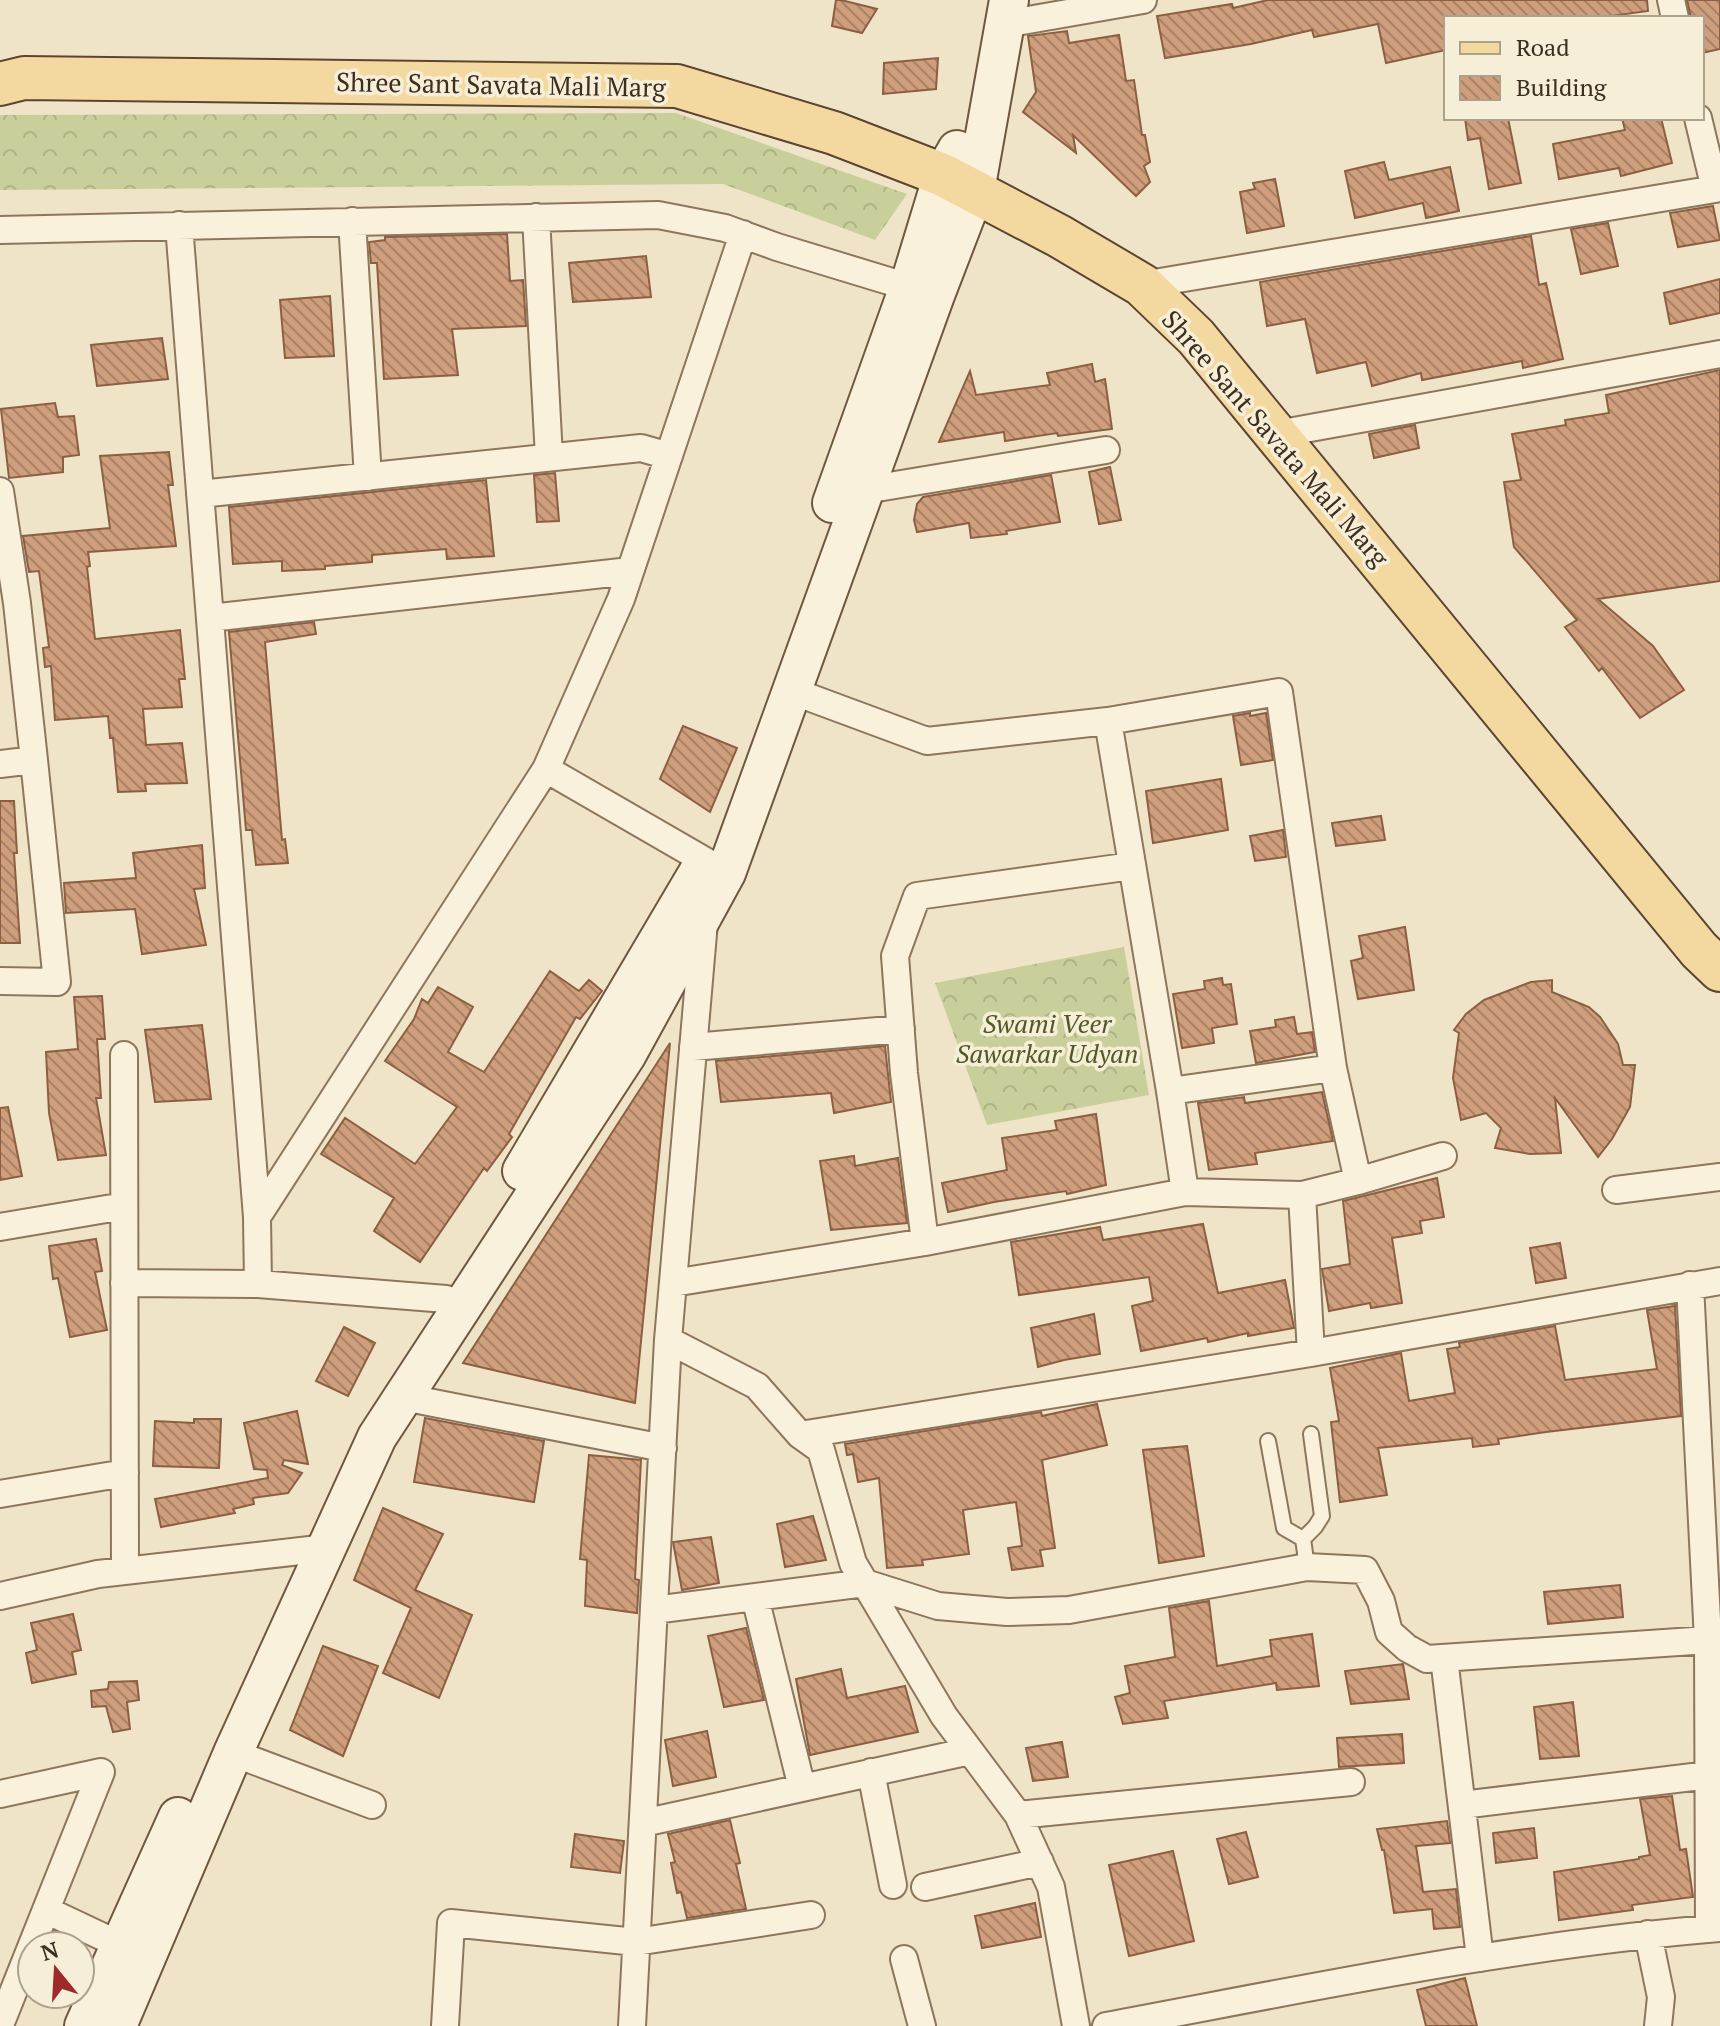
<svg xmlns="http://www.w3.org/2000/svg" width="1720" height="2026" font-family="'PT Serif',serif">
  <defs>
    <pattern id="forest-crowns" width="20" height="18" patternUnits="userSpaceOnUse" patternTransform="scale(2)"><rect width="20" height="18" fill="#c9cf9b"/><path d="M2 6a3 3 0 1 1 6 0M12 15a3 3 0 1 1 6 0" fill="none" stroke="#aeb285"/></pattern>
    <pattern id="building-back-hatch" width="6" height="6" patternUnits="userSpaceOnUse" patternTransform="scale(2)"><rect width="6" height="6" fill="#cf9f7d"/><path d="M-1 5l2 2M0 0l6 6M5-1l2 2" fill="none" stroke="#a98266"/></pattern>
  </defs>
  <rect width="100%" height="100%" fill="#f0e4c8"/>
  <path fill="url(#forest-crowns)" d="M676 113 907 194 875 240 723 184 0 190V115Z
    M1124 947 1149 1095 987 1125 935 983Z"/>
  <path fill="url(#building-back-hatch)" stroke="#8d5f41" stroke-width="2" d="M836 0H841L877 9 862 33 832 26Z
    M1268 0H1647L1648 11 1597 18H1446V50L1386 63 1378 24 1314 37 1312 30 1251 44 1165 58 1157 16 1232 4 1233 8Z
    M1687 0H1720V49L1702 53V18H1691Z
    M1067 31 1069 43 1119 35 1126 81 1134 80 1142 135H1145L1150 162 1144 166 1150 182 1136 196 1073 135 1076 153 1023 112 1036 92 1028 36Z
    M938 58 936 89 883 94 884 63Z
    M1465 118H1508L1521 183 1489 189 1480 138 1468 140Z
    M1622 118H1661L1672 163 1621 176 1619 168 1559 179 1553 144 1625 130Z
    M1384 162 1389 180 1450 167 1459 211 1426 218 1423 203 1355 218 1345 171Z
    M1275 179 1284 226 1247 233 1240 192 1255 189 1253 183Z
    M1713 206 1720 240 1678 247 1670 213Z
    M1608 223 1618 266 1581 274 1571 229Z
    M507 234 510 281 523 280 526 326 452 329 458 375 384 379 377 263H371L369 242 385 240V237Z
    M1531 236 1539 285 1546 283 1563 359 1523 368 1522 361 1422 380 1421 373 1372 386 1366 362 1317 373 1305 319 1267 326 1260 282Z
    M646 256 651 297 573 302 569 263Z
    M1720 279V313L1670 324 1664 293Z
    M330 296 334 356 285 358 280 300Z
    M162 338 168 379 97 386 91 345Z
    M1092 364 1095 382 1105 379 1112 429 1058 436 1057 433 1005 441 1004 432 939 442 970 371 976 395 1050 385 1047 373Z
    M1720 370V581L1598 599 1653 646 1684 690 1640 718 1602 668 1599 671 1565 627 1577 620 1514 547 1504 482 1521 480 1512 434 1566 425 1565 420 1609 413 1606 395Z
    M55 403 58 417 74 416 79 455 63 457V472L9 478 1 409Z
    M1415 425 1419 448 1374 458 1369 434Z
    M169 452 173 485H168L176 546 88 552 90 566 87 567 95 639 180 630 185 679H179L182 707 143 709 146 745 182 743 187 783 145 784 146 791 118 792 113 738H110L108 716 55 720 51 666 45 667 43 648 49 647 39 571 29 572 23 536 110 528 100 456Z
    M1110 467 1121 520 1099 524 1089 472Z
    M555 473 559 521 537 522 534 475Z
    M1051 475 1060 522 1006 531 1007 534 971 538 969 523 917 532 914 520 917 504 923 497Z
    M486 480 494 556 447 559 446 549 372 555V562L325 566V569L282 571V561L233 564 229 507Z
    M314 622 316 634 265 642 282 840 285 839 288 863 256 865 252 830H246L229 632Z
    M1250 713V716L1266 713 1273 760 1241 765 1233 716Z
    M683 726 737 748 710 812 660 779Z
    M1221 779 1228 830 1153 843 1146 791Z
    M0 801H14L17 853H14L20 943H0Z
    M1381 816 1385 840 1336 846 1332 823Z
    M1283 830 1286 857 1255 861 1250 836Z
    M202 845 205 888 194 889 206 945 142 954 135 909 66 913 64 883 136 878 133 853Z
    M1405 927 1414 990 1358 999 1351 961 1363 958 1359 936Z
    M550 971 579 991 589 980 602 991 580 1019 576 1017 509 1134 512 1137 487 1171 484 1168 420 1262 374 1231 394 1198 321 1154 345 1118 415 1164 457 1107 385 1061 414 1019 422 999 428 1003 438 987 473 1007 448 1052 484 1072Z
    M1222 978 1223 985 1231 984 1237 1024 1212 1028 1214 1043 1182 1048 1173 994 1205 989 1204 981Z
    M1552 980V992L1589 1007 1600 1017 1618 1044 1623 1065H1635L1630 1107 1612 1139 1598 1157 1555 1098 1561 1153 1530 1154 1495 1148 1501 1128 1486 1113 1461 1120 1453 1078 1459 1033 1454 1030 1466 1014 1484 1000 1531 982Z
    M102 996 105 1039H97L101 1098H96L106 1155 58 1160 49 1113 46 1052 78 1049 74 997Z
    M1294 1017 1297 1034 1312 1032 1315 1052 1256 1063 1250 1031 1276 1027 1275 1020Z
    M202 1025 211 1099 155 1102 145 1030Z
    M670 1043 635 1403 463 1363Z
    M885 1046 891 1102 834 1113 831 1093 721 1102 716 1061Z
    M1322 1092 1333 1141 1255 1153 1257 1164 1209 1170 1198 1103 1244 1097 1245 1103Z
    M8 1107 22 1176 0 1180V1108Z
    M1096 1114 1106 1185 1067 1194 1066 1191 994 1202 948 1212 942 1183 1007 1170 1002 1138 1057 1130 1055 1121Z
    M854 1156 855 1166 898 1158 907 1223 831 1230 820 1161Z
    M1437 1178 1444 1217 1420 1221 1422 1233 1392 1238 1402 1303 1371 1308 1370 1303 1329 1311 1322 1269 1350 1264 1343 1201Z
    M1203 1224 1218 1293 1285 1280 1294 1328 1248 1336V1333L1208 1342 1207 1338 1141 1351 1132 1306 1153 1301 1149 1277 1019 1295 1011 1242 1100 1227 1103 1240Z
    M96 1239 102 1271 95 1272 107 1330 70 1337 58 1278 53 1279 49 1246Z
    M1560 1243 1566 1278 1536 1283 1530 1248Z
    M1675 1306 1681 1416 1546 1432 1498 1439 1499 1444 1473 1447 1472 1438 1378 1448 1387 1495 1340 1502 1331 1422 1339 1421 1330 1368 1401 1353 1409 1401 1455 1393 1447 1349 1460 1347 1459 1343 1555 1326 1565 1380 1657 1369 1647 1310Z
    M1094 1314 1100 1354 1064 1360 1038 1367 1031 1328Z
    M344 1327 375 1343 348 1396 316 1381Z
    M1097 1404 1107 1445 1042 1460 1055 1548 1040 1550 1043 1566 1012 1570 1008 1548 1022 1546 1016 1502 963 1510 969 1554 922 1560 923 1565 887 1568 879 1478 858 1482 853 1454 847 1455 845 1444 1041 1412 1042 1416Z
    M297 1411 308 1464 284 1460 282 1465 302 1473 288 1493 253 1498 254 1504 233 1509 235 1513 161 1527 155 1499 268 1478 267 1470 254 1469 244 1423Z
    M425 1418 544 1441 534 1502 414 1482Z
    M194 1419H221L219 1468 153 1466 155 1421 194 1423Z
    M1187 1446 1204 1556 1159 1563 1143 1450Z
    M589 1455 641 1460 635 1579 639 1580 637 1613 585 1606 587 1560 580 1559Z
    M383 1508 443 1534 415 1590 472 1615 439 1698 383 1673 411 1608 354 1580Z
    M813 1516 826 1560 785 1567 777 1524Z
    M711 1537 719 1583 682 1590 673 1542Z
    M1620 1585 1623 1617 1548 1624 1544 1592Z
    M1209 1601 1217 1666 1272 1656 1270 1640 1312 1634 1319 1686 1277 1690 1276 1683 1164 1701 1168 1718 1123 1724 1115 1697 1130 1693 1125 1666 1175 1657 1169 1608Z
    M73 1614 81 1650 72 1652 76 1674 32 1683 26 1653 37 1650 31 1623Z
    M746 1628 764 1700 724 1707 708 1636Z
    M323 1646 378 1666 343 1756 290 1730Z
    M1403 1664 1409 1699 1351 1704 1345 1671Z
    M841 1669 847 1698 905 1686 918 1732 810 1755 796 1679Z
    M137 1681 139 1700 127 1702 130 1729 113 1732 106 1706 92 1707 91 1691 108 1689 109 1682Z
    M1573 1702 1579 1756 1540 1759 1534 1707Z
    M707 1731 716 1777 673 1786 665 1740Z
    M1402 1734 1404 1763 1339 1767 1337 1738Z
    M1062 1742 1068 1777 1033 1781 1026 1748Z
    M1672 1796 1680 1850 1686 1849 1693 1897 1632 1905 1633 1910 1559 1920 1554 1872 1639 1859V1857L1650 1855 1640 1799Z
    M730 1820 740 1863 736 1864 746 1909 687 1918 681 1892 677 1893 671 1863 675 1862 668 1834Z
    M1447 1821 1450 1843 1416 1846 1423 1892 1456 1889 1460 1927 1434 1929 1432 1909 1394 1913 1384 1850H1382L1377 1829Z
    M1534 1828 1537 1858 1496 1863 1493 1833Z
    M1246 1832 1258 1877 1229 1884 1217 1839Z
    M575 1834 624 1841 620 1873 571 1867Z
    M1173 1851 1194 1941 1129 1956 1109 1865Z
    M1035 1903 1041 1937 982 1948 975 1916Z
    M1465 1978 1477 2026H1426L1417 1990Z"/>
  <g fill="none" stroke-linecap="round" stroke-linejoin="round">
    <defs>
      <path id="service" d="M1268 1441 1284 1528 1303 1539
        M1307 1567 1303 1539 1315 1527 1322 1516 1311 1434"/>
      <path id="minor" d="M1671 0 1675 18
        M1005 24 1143 0
        M536 217 549 457
        M352 221 368 477
        M179 225 257 1217
        M0 230 658 215 725 228 777 247 925 292
        M1142 285 1715 189 1698 118
        M1277 434 1720 354
        M865 490 1106 450
        M0 491 17 603 34 760
        M200 494 641 448 669 456
        M210 618 630 571
        M792 691 927 741 1108 721 1170 1091 1333 1068 1358 1181 1302 1195
        M1108 721 1279 692 1333 1068
        M0 764 34 760 57 982 0 981
        M546 769 726 873
        M693 1047 901 1029
        M124 1055 125 1571
        M1170 1091 1185 1192
        M1358 1181 1443 1156
        M1616 1190 1720 1177
        M0 1227 124 1206
        M925 1242 904 1073 895 956 917 896 1132 866
        M124 1283 258 1284
        M673 1283 925 1242 1185 1192 1302 1195 1311 1353
        M1690 1285 1708 1640 1709 1929
        M446 1299 258 1284 257 1217 546 769 621 599 743 234
        M668 1340 757 1386 800 1435 821 1450 853 1563 944 1716 1018 1815 1051 1887 1076 2026
        M403 1397 663 1448
        M800 1435 1311 1353 1720 1281
        M0 1494 125 1473
        M0 1596 98 1574 327 1548
        M755 1597 802 1788
        M654 1610 865 1583 938 1606 1007 1612 1069 1610 1307 1567 1365 1570 1381 1601 1389 1632 1407 1648 1427 1659 1708 1640
        M1444 1658 1480 1958
        M233 1753 372 1805
        M871 1772 893 1885
        M0 1794 101 1772 0 2025
        M1462 1805 1709 1775
        M1018 1815 1351 1782
        M643 1823 970 1751
        M925 1887 1040 1862
        M46 1910 120 1945
        M1648 1934 1661 1997 1658 2026
        M904 1959 922 2026
        M445 2026 451 1923 636 1942 811 1915
        M632 2026 668 1340 704 922
        M1106 2026C1310 1988 1513 1945 1720 1928"/>
      <path id="secondary" d="M832 503 909 287 943 175 957 150
        M522 1171 698 873
        M84 2026 178 1817
        M117 2026 233 1753 377 1437 627 1054 726 873 935 295 975 191 1009 0"/>
      <path id="primary" d="M0 84 24 78 677 86 834 133 943 175 1059 236 1142 285 1196 337 1699 950 1720 970"/>
    </defs>
    <use href="#service" stroke="#8d765c" stroke-width="18"/>
    <use href="#minor" stroke="#8d765c" stroke-width="30"/>
    <use href="#secondary" stroke="#6f573f" stroke-width="42"/>
    <use href="#primary" stroke="#5b4430" stroke-width="46"/>
    <use href="#service" stroke="#faf1dc" stroke-width="14"/>
    <use href="#minor" stroke="#faf1dc" stroke-width="26"/>
    <use href="#secondary" stroke="#faf1dc" stroke-width="38"/>
    <use href="#primary" stroke="#f3d9a0" stroke-width="42"/>
  </g>
  <g text-anchor="middle" dominant-baseline="central" stroke-width="7" stroke-linejoin="round" paint-order="stroke">
    <g font-size="26" fill="#3d2e20" stroke="#f7eed8">
      <text transform="translate(501 84) rotate(1)">Shree Sant Savata Mali Marg</text>
      <text transform="translate(1276 438) rotate(49)">Shree Sant Savata Mali Marg</text>
    </g>
    <g font-size="26" font-style="italic" fill="#4d5a26" stroke="#f7eed8">
      <text x="1047" y="1023">Swami Veer<tspan x="1047" dy="30">Sawarkar Udyan</tspan></text>
    </g>
  </g>
  <rect x="1444" y="16" width="260" height="104" fill="#f7eed8" stroke="#ada18e" stroke-width="2"/>
  <rect x="1460" y="42" width="40" height="12" fill="#f3d9a0" stroke="#ada18e" stroke-width="2"/>
  <text x="1516" y="56" font-size="24" fill="#3d2e20">Road</text>
  <rect x="1460" y="76" width="40" height="24" fill="url(#building-back-hatch)" stroke="#ada18e" stroke-width="2"/>
  <text x="1516" y="96" font-size="24" fill="#3d2e20">Building</text>
  <g transform="translate(56 1970) rotate(342)"><circle r="38" fill="#f7eed8" stroke="#ada18e" stroke-width="2"/>
  <path d="M0-6L14 30L0 20L-14 30Z" fill="#9e2a2b"/>
  <text y="-12" font-size="22" font-weight="bold" text-anchor="middle" fill="#3d2e20">N</text>
  </g>
</svg>
